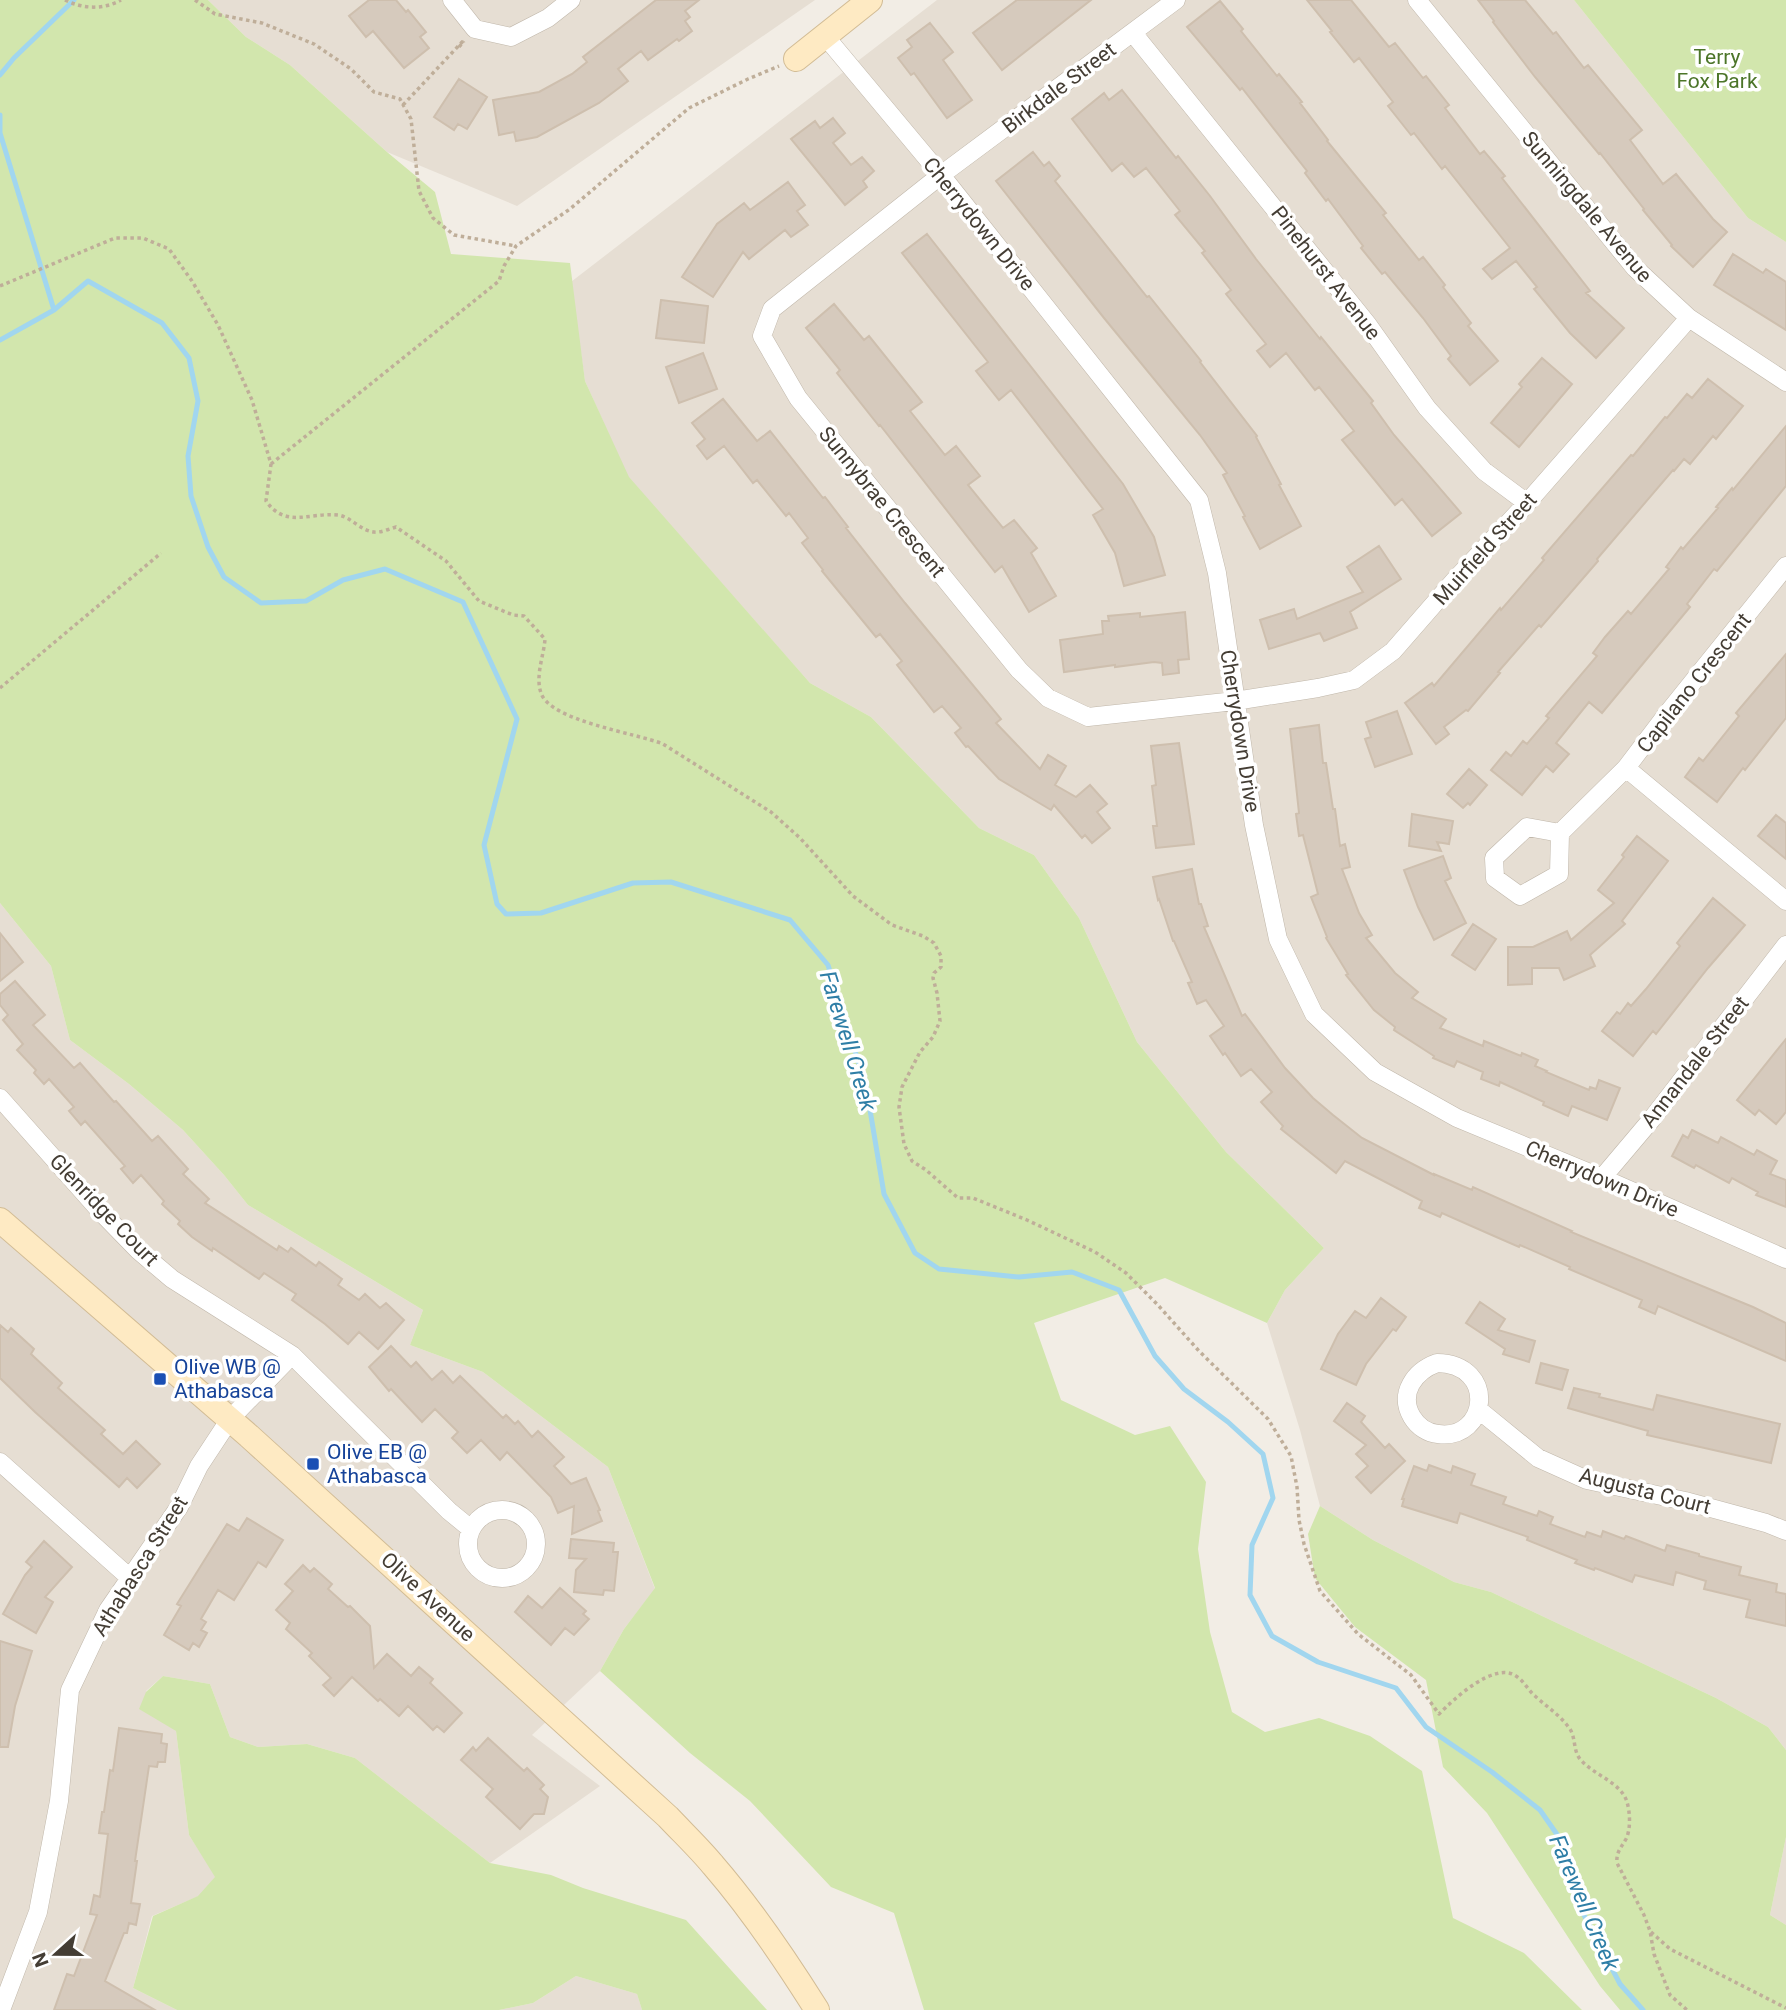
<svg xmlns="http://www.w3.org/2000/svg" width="1786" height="2010" font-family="Roboto,sans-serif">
  <rect width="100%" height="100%" fill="#f2ede5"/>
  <path fill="#e6ded3" d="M208 0H815L517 206 387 152 290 65 246 37Z
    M937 0H1574L1748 218 1786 242V1750L1768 1727 1716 1698 1491 1592 1454 1582 1373 1540 1320 1506 1300 1430 1267 1323 1285 1290 1324 1248 1226 1152 1137 1042 1079 918 1034 855 979 828 871 717 810 683 628 477 585 381 581 352 541 305Z
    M0 903 51 966 70 1040 129 1084 183 1130 224 1175 248 1205 423 1310 410 1345 483 1372 608 1467 655 1589 624 1629 600 1671 532 1735 600 1786 490 1863 355 1758 307 1744 258 1747 230 1737 210 1684 163 1676 146 1691 176 1731 189 1835 216 1877 199 1896 152 1916 133 1988 177 2010H0Z
    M1786 1837V1925L1770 1915Z
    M576 1976 637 1994 642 2010H499L533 2003Z"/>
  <path fill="#d2e6ad" d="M0 0H208L246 37 290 65 387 152 435 192 451 254 570 263 585 381 629 477 810 683 871 717 979 828 1034 855 1079 918 1137 1042 1226 1152 1324 1248 1285 1290 1267 1323 1165 1278 1034 1323 1061 1400 1135 1435 1170 1426 1206 1482 1198 1549 1210 1632 1232 1712 1265 1732 1319 1718 1370 1736 1422 1771 1453 1918 1524 1953 1582 2010H924L894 1913 831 1887 750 1801 690 1753 600 1671 624 1629 655 1588 608 1467 483 1372 410 1345 423 1310 248 1205 224 1175 183 1130 129 1084 70 1040 51 966 0 903Z
    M1574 0H1786V242L1748 218Z
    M1320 1506 1373 1540 1454 1582 1491 1592 1716 1698 1768 1727 1786 1750V1837L1770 1915 1786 1925V2010H1620L1600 1986 1487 1813 1443 1767 1426 1680 1355 1627 1315 1578 1308 1534Z
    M163 1676 210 1684 230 1737 258 1747 307 1744 355 1758 490 1863 551 1875 583 1888 686 1920 767 2010H642L637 1994 576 1976 533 2003 499 2010H177L133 1988 153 1916 198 1896 215 1877 189 1835 176 1731 139 1709 146 1692Z"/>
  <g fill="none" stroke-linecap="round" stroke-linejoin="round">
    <path stroke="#a1d6ef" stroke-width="5" d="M0 75 14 58 74 0
      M0 115V133L54 310
      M0 340 54 310 88 281 162 323 189 358 198 401 188 456 191 496 208 547 224 577 261 603 306 601 343 580 385 569 463 602 517 719 484 845 497 904 506 914 541 913 633 883 671 882 790 920 828 965 866 1086 884 1194 915 1253 939 1269 1019 1277 1072 1272 1119 1290 1155 1356 1184 1389 1228 1422 1263 1454 1273 1498 1252 1545 1250 1595 1272 1636 1318 1662 1396 1688 1426 1727 1492 1772 1540 1810 1563 1843 1584 1915 1620 1984 1643 2010"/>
  </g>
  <path fill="#d6cabd" stroke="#cebfae" stroke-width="2" d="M369 0H396L406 12 408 10 426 32 420 37 429 48 404 68 373 31 366 37 349 16Z
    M656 0H699L685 11 690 17 685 21 692 31 679 41 677 39 648 60 641 51 618 69 628 81 599 103 537 137 516 141 514 132 499 135 493 100 539 92 572 74 587 62 583 57Z
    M1017 0H1091L1002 70 973 33Z
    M1307 0H1351L1389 47 1395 43 1423 78 1426 76 1449 105 1445 108 1480 154 1484 151 1505 176 1502 178 1590 291 1586 293 1624 328 1596 358 1570 333 1534 289 1537 287 1516 261 1492 279 1483 269 1510 248 1445 166 1442 169 1414 133 1411 135 1388 106 1393 102 1359 58 1354 62 1330 32 1332 31Z
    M1478 0H1525L1553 34 1556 32 1584 68 1588 65 1642 130 1630 140 1663 184 1676 174 1713 219 1727 232 1693 267 1671 246 1672 245 1643 210 1644 209 1600 153 1599 154 1535 77 1493 22 1494 21Z
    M1220 1 1243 29 1241 31 1277 76 1279 74 1302 102 1300 103 1328 140 1327 141 1386 213 1383 215 1419 260 1423 257 1445 285 1443 287 1471 323 1468 326 1498 361 1470 385 1448 359 1451 356 1423 318 1385 272 1382 274 1361 248 1363 246 1328 199 1326 201 1305 173 1307 171 1242 88 1240 90 1187 27Z
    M930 23 953 52 943 60 972 100 947 118 914 73 911 75 898 58 912 47 907 40Z
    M459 79 487 97 467 129 458 124 454 130 434 117Z
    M1122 90 1176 158 1178 156 1210 196 1256 259 1320 339 1321 337 1373 401 1371 403 1394 435 1461 513 1432 536 1402 499 1395 505 1342 440 1354 431 1319 387 1315 390 1286 353 1270 367 1257 351 1266 344 1226 294 1231 290 1202 253 1205 251 1175 215 1180 211 1146 168 1134 177 1122 163 1112 171 1072 119 1104 93 1109 100Z
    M833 118 845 133 833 143 851 165 862 157 874 171 863 181 867 187 845 205 791 139 815 121 820 128Z
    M1033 152 1044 166 1049 162 1060 176 1055 181 1147 297 1149 296 1201 361 1200 362 1257 436 1256 437 1281 484 1279 485 1301 526 1260 549 1243 517 1245 516 1223 475 1227 473 1200 435 1104 318 996 181Z
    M788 182 805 205 797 211 808 225 791 237 785 230 749 259 743 252 713 297 682 277 717 224 744 203 750 210Z
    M927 234 1123 484 1154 537 1165 575 1124 586 1115 553 1093 515 1103 509 1011 390 999 400 976 371 988 362 902 253Z
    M1733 254 1763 273 1766 269 1786 282V330L1714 285Z
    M661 300 708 306 704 343 656 338Z
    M834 304 864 340 869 336 922 402 910 411 945 455 956 446 980 476 968 485 1003 528 1014 520 1037 548 1031 553 1056 596 1029 612 1002 566 995 572 880 425 879 426 837 373 840 370 806 328Z
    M703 353 717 389 679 403 666 367Z
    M1542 358 1572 384 1519 447 1491 423 1522 387 1519 384Z
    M1708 379 1743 406 1716 439 1713 436 1690 464 1684 459 1674 471 1673 470 1597 559 1598 561 1541 627 1539 625 1498 672 1500 673 1468 711 1466 710 1444 727 1449 734 1436 744 1405 703 1432 683 1434 686 1500 608 1501 610 1544 560 1542 558 1631 455 1633 456 1665 417 1667 418 1687 394 1692 398Z
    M723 399 757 441 770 431 823 498 825 497 848 527 846 528 905 603 1001 719 996 723 1040 769 1048 755 1066 766 1055 785 1076 797 1090 785 1107 804 1097 812 1110 828 1092 843 1085 835 1082 838 1054 805 1051 810 999 779 968 746 966 747 955 733 961 728 942 706 934 712 897 665 902 661 880 634 876 637 822 571 823 570 802 543 808 538 789 513 786 516 757 480 753 483 724 446 707 459 697 446 705 439 692 423Z
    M1786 426V486L1717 571 1714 569 1687 604 1690 607 1602 713 1589 702 1556 743 1569 754 1553 772 1546 766 1522 795 1491 770 1506 752 1511 756 1523 741 1527 744 1549 718 1546 716 1597 656 1593 653 1605 637 1628 611 1631 614 1669 569 1666 567 1681 547 1683 549 1718 508 1716 507 1732 488 1733 490Z
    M1379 546 1401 579 1350 612 1357 628 1324 641 1320 633 1269 649 1260 620 1294 609 1297 619 1363 592 1347 567Z
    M1185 612 1189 659 1178 660 1179 673 1163 675 1162 663 1154 662 1115 667V665L1064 672 1060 640 1103 634 1102 621H1109L1108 616 1140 613V617Z
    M1786 654V718L1745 770 1743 768 1717 802 1685 777 1699 758 1703 761 1739 716 1736 713Z
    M1397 711 1412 754 1375 767 1365 739 1371 737 1366 722Z
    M1319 725 1323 763H1326L1333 809H1335L1340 846 1345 844 1350 867 1342 869 1359 913 1372 935 1366 938 1395 973 1418 992 1412 998 1446 1019 1440 1028 1483 1046 1484 1041 1521 1056 1522 1053 1538 1060 1535 1066 1547 1071 1546 1072 1589 1090 1590 1087 1596 1089 1599 1080 1620 1088 1607 1120 1572 1106 1568 1116 1543 1105 1544 1102 1500 1082 1499 1086 1481 1079 1483 1072 1457 1061 1454 1067 1433 1058 1434 1056 1394 1030 1395 1027 1374 1010 1346 975 1348 974 1326 938 1327 937 1311 897 1318 894 1303 835 1299 836 1296 814 1299 813 1290 729Z
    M1179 743 1194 844 1156 848 1153 826H1157L1152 786 1156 785 1151 746Z
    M1469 769 1487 785 1470 805 1468 803 1463 808 1447 794Z
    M1412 814 1453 821 1449 844 1437 842 1441 851 1409 846Z
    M1776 815 1786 823V859L1758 836Z
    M1637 836 1668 861 1622 921 1625 924 1590 955 1595 966 1564 980 1559 968H1532V984L1508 985V947H1533L1567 931 1571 940 1614 903 1598 890 1624 857 1622 855Z
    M1443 856 1451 878 1445 881 1466 923 1434 940 1418 907 1404 870Z
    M1192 869 1199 904H1201L1208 926 1204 927 1242 1016 1245 1014 1285 1068 1313 1098 1333 1115 1362 1138 1434 1175V1174L1472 1190 1473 1187 1572 1231 1571 1232 1753 1307 1786 1323V1361L1658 1306 1655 1314 1639 1307 1642 1300 1569 1269 1570 1267 1520 1245 1519 1247 1494 1236 1442 1213 1440 1217 1419 1208 1422 1201 1345 1161 1336 1173 1281 1129 1283 1126 1261 1102 1272 1092 1251 1069 1241 1076 1225 1053 1223 1055 1210 1036 1224 1026 1206 1000 1197 1004 1188 983 1192 982 1174 941H1173L1159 899 1158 900 1153 877Z
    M1713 898 1745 925 1708 968 1656 1034 1653 1031 1633 1056 1602 1031 1617 1012 1620 1014 1628 1003 1631 1006 1646 989 1680 946 1677 943Z
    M1473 924 1496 939 1475 970 1452 955Z
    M0 933 23 962 0 981Z
    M15 981 45 1015 33 1025 74 1068 80 1063 114 1102 116 1101 152 1141 158 1136 188 1169 183 1174 209 1199 205 1203 277 1250 279 1246 288 1252 291 1248 316 1266 319 1262 342 1279 338 1285 359 1300 365 1294 380 1308 386 1303 404 1320 378 1349 359 1332 348 1344 325 1324 292 1300 296 1294 264 1273 259 1279 213 1248 212 1251 192 1237 178 1224 180 1221 162 1204 164 1201 141 1175 133 1183 121 1169 125 1166 85 1121 81 1125 69 1111 74 1107 49 1079 44 1084 34 1073 36 1070 17 1050 23 1044 3 1020 8 1015 0 1005V994Z
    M1786 1039V1112L1776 1124 1759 1110 1755 1115 1737 1100Z
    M1692 1130 1718 1143 1721 1137 1754 1155 1757 1150 1777 1161 1770 1174 1786 1180V1207L1756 1195 1758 1192 1732 1178 1729 1183 1696 1165 1694 1168 1672 1156 1683 1135 1688 1138Z
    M1381 1298 1406 1317 1396 1331 1393 1329 1366 1364 1356 1385 1321 1369 1338 1334 1355 1311 1366 1318Z
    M1480 1302 1505 1319 1498 1330 1535 1341 1529 1362 1503 1354 1505 1349 1466 1323Z
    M0 1325 8 1332 11 1328 34 1349 31 1354 62 1383 58 1388 105 1430 101 1434 123 1454 136 1441 160 1464 137 1488 127 1478 119 1487 35 1412 0 1378Z
    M391 1346 411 1367 416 1362 432 1380 442 1371 453 1383 460 1376 503 1418 506 1415 515 1424 518 1421 532 1437 538 1431 564 1457 554 1466 571 1484 586 1478 600 1510 598 1511 602 1521 572 1534 574 1506 558 1513 551 1497 507 1452 500 1460 481 1440 467 1453 452 1438 458 1432 435 1409 422 1422 391 1389 389 1391 369 1367Z
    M1541 1363 1568 1370 1562 1390 1536 1383Z
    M1574 1388 1600 1394 1599 1397 1653 1410 1657 1395 1780 1424 1771 1463 1647 1435 1648 1431 1568 1408Z
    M1347 1403 1365 1416 1361 1422 1385 1448 1389 1444 1405 1461 1371 1493 1356 1477 1368 1466 1356 1454 1366 1445 1334 1421Z
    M1429 1465 1451 1473 1453 1466 1475 1474 1471 1485 1506 1497 1503 1504 1537 1516 1539 1511 1553 1517 1550 1524 1585 1537 1587 1532 1601 1537 1603 1531 1624 1539 1626 1536 1665 1551 1667 1545 1699 1554V1556L1741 1567 1739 1575 1777 1584 1776 1592 1786 1594V1626L1746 1617 1750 1600 1704 1589 1706 1581 1676 1572 1673 1585 1635 1575 1632 1582 1595 1568 1594 1570 1575 1563 1577 1560 1527 1540 1528 1537 1460 1513 1457 1523 1402 1506 1404 1499H1402L1414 1466 1427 1471Z
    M247 1518 283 1540 266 1567 258 1562 234 1600 218 1590 201 1619 206 1622 201 1630 207 1633 199 1647 193 1643 189 1650 164 1635 181 1606 177 1604 227 1524 239 1531Z
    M571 1539 614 1543 613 1552H618L614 1591 604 1590 603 1595 574 1592 576 1570 586 1559 569 1558Z
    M44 1541 72 1567 45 1597 53 1602 36 1633 3 1614 25 1575 32 1567 26 1562Z
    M303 1565 310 1572 314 1568 332 1584 328 1589 348 1607 350 1606 370 1626 374 1668 387 1654 411 1676 419 1667 433 1679 430 1683 462 1713 444 1732 437 1726 433 1730 408 1706 399 1716 380 1699 378 1701 352 1677 334 1696 323 1685 331 1678 309 1656 312 1653 286 1629 290 1623 276 1610 293 1591 285 1584Z
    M560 1588 586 1611 583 1614 589 1619 574 1635 565 1628 551 1645 515 1612 528 1596 542 1608Z
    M0 1641 32 1651 15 1706 8 1747H0Z
    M119 1728 162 1734 161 1743 167 1744 165 1762H158L157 1767 149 1766 135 1861H137L131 1903 140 1904 136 1925 129 1923 127 1933H124L105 1981 155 2010H54L67 1974 74 1976 97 1915 90 1914 94 1895 100 1897 108 1834 99 1833 102 1812H104L110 1770 113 1771Z
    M488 1738 524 1771 527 1768 544 1785 540 1789 548 1797 544 1814H534L520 1829 486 1797 493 1789 461 1760 473 1747 476 1751Z"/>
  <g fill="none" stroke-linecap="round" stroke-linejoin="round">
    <defs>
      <path id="street" d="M452 0 475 29 511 37 548 18 571 0
        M1176 0 941 175 772 309 762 336 798 398 1019 670 1048 698 1088 717 1235 701 1318 688 1354 680 1393 651 1454 581 1527 503 1689 318
        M1417 0 1635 268 1689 318 1786 382
        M1133 33 1368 325 1427 408 1484 471 1527 503
        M825 36 941 175 1199 500 1217 573 1254 825 1278 939 1314 1014 1375 1072 1457 1118 1602 1178 1786 1259
        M1786 566 1667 714 1626 768 1786 901
        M1560 833 1527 827 1494 858 1495 878 1520 896 1559 874 1560 833 1626 768
        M0 1098 101 1212 139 1251 172 1279 292 1355 449 1511 471 1529
        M1602 1178 1651 1120 1786 945
        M1437 1363C1498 1364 1488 1441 1438 1434 1428 1433 1418 1427 1412 1417 1398 1393 1415 1371 1437 1363Z
        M1479 1410 1538 1458 1587 1480 1685 1501 1766 1523 1786 1531
        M0 1462 130 1578
        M468 1544a34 34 0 1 1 68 0a34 34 0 1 1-68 0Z
        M1 2010 38 1912 59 1801 70 1690 108 1610 179 1507 199 1466 230 1419 292 1355"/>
      <path id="secondary" d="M796 59 870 0
        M0 1220 249 1436 668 1817C683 1833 699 1848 713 1865 752 1910 785 1959 817 2010"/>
    </defs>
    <use href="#street" stroke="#c0b7aa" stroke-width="19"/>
    <use href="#secondary" stroke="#d2bc95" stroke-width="26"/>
    <path stroke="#bfae99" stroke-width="3.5" stroke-dasharray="3.5 3.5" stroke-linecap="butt" d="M65 0C83 9 103 10 121 0
      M195 0 215 14 262 23 314 44 351 69 374 92 400 99 411 119 419 191 433 218 454 235 516 246
      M459 47 464 41
      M403 105 464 40
      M0 286 115 238H143L169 249 192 281 218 325 252 400 271 464 266 501C286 529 309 512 338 515 351 517 361 531 374 532 380 533 389 529 396 527L446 561 479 601 513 615 524 616 545 639C544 655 535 676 541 693 550 721 636 733 663 744L771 812 800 838 853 896 892 925 923 936 934 943 941 956V967L934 973 933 978 937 993 940 1021 933 1037 920 1052 902 1087 899 1107 904 1144 912 1161 926 1170 958 1198H973L1027 1220 1095 1252 1126 1273 1157 1304 1199 1351 1268 1419 1291 1456 1297 1487 1299 1520 1304 1544 1320 1591 1358 1634 1411 1675 1439 1714C1454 1699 1494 1661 1516 1676 1524 1681 1528 1690 1535 1696 1547 1707 1560 1715 1570 1729 1576 1739 1573 1750 1580 1759 1593 1775 1621 1782 1627 1802 1630 1812 1631 1829 1626 1839 1621 1848 1616 1852 1617 1863L1644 1915 1650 1931 1654 1954 1670 1995 1687 2010
      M271 464 499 281 504 266 516 246 570 209 689 108 748 79 779 66
      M0 688 161 553
      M1651 1932 1670 1949 1786 2008"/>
    <use href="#street" stroke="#fff" stroke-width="18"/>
    <use href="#secondary" stroke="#feeac3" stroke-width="24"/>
  </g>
  <g fill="#1a4fb4" stroke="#fff" stroke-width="2.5">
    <rect x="153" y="1372" width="14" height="14" rx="3.5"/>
    <rect x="306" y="1457" width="14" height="14" rx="3.5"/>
  </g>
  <g text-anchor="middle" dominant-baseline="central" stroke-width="7" stroke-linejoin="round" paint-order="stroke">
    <g font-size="21" fill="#4c7529" stroke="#fff">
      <text x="1717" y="57">Terry<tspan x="1717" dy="24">Fox Park</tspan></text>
    </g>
    <g font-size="21" fill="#443d34" stroke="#fff">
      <text transform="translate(1059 88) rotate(-37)">Birkdale Street</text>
      <text transform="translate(1587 207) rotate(50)">Sunningdale Avenue</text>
      <text transform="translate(979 224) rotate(51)">Cherrydown Drive</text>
      <text transform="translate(1326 273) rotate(52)">Pinehurst Avenue</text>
      <text transform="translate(882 502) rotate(51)">Sunnybrae Crescent</text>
      <text transform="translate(1485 549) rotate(-48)">Muirfield Street</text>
      <text transform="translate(1694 683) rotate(-52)">Capilano Crescent</text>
      <text transform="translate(1240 731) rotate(81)">Cherrydown Drive</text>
      <text transform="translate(1695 1062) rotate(-52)">Annandale Street</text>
      <text transform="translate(1602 1179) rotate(23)">Cherrydown Drive</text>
      <text transform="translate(104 1210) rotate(46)">Glenridge Court</text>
      <text transform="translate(1645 1491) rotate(14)">Augusta Court</text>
      <text transform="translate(140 1566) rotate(-58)">Athabasca Street</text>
      <text transform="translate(428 1597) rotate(43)">Olive Avenue</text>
    </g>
    <g font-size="21" fill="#164399" stroke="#fff" text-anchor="start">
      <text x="174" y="1367">Olive WB @<tspan x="174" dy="24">Athabasca</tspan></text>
      <text x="327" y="1452">Olive EB @<tspan x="327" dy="24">Athabasca</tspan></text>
    </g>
    <g font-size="23" font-style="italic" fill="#2e7ea6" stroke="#fff">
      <text transform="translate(848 1041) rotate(73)">Farewell Creek</text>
      <text transform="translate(1584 1903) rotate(67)">Farewell Creek</text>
    </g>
  </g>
  <g transform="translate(56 1954) rotate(249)" stroke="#ffffff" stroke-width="5" paint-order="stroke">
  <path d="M0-5L12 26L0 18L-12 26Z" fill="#443d34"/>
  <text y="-10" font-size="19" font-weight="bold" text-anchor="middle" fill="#443d34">N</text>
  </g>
</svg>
